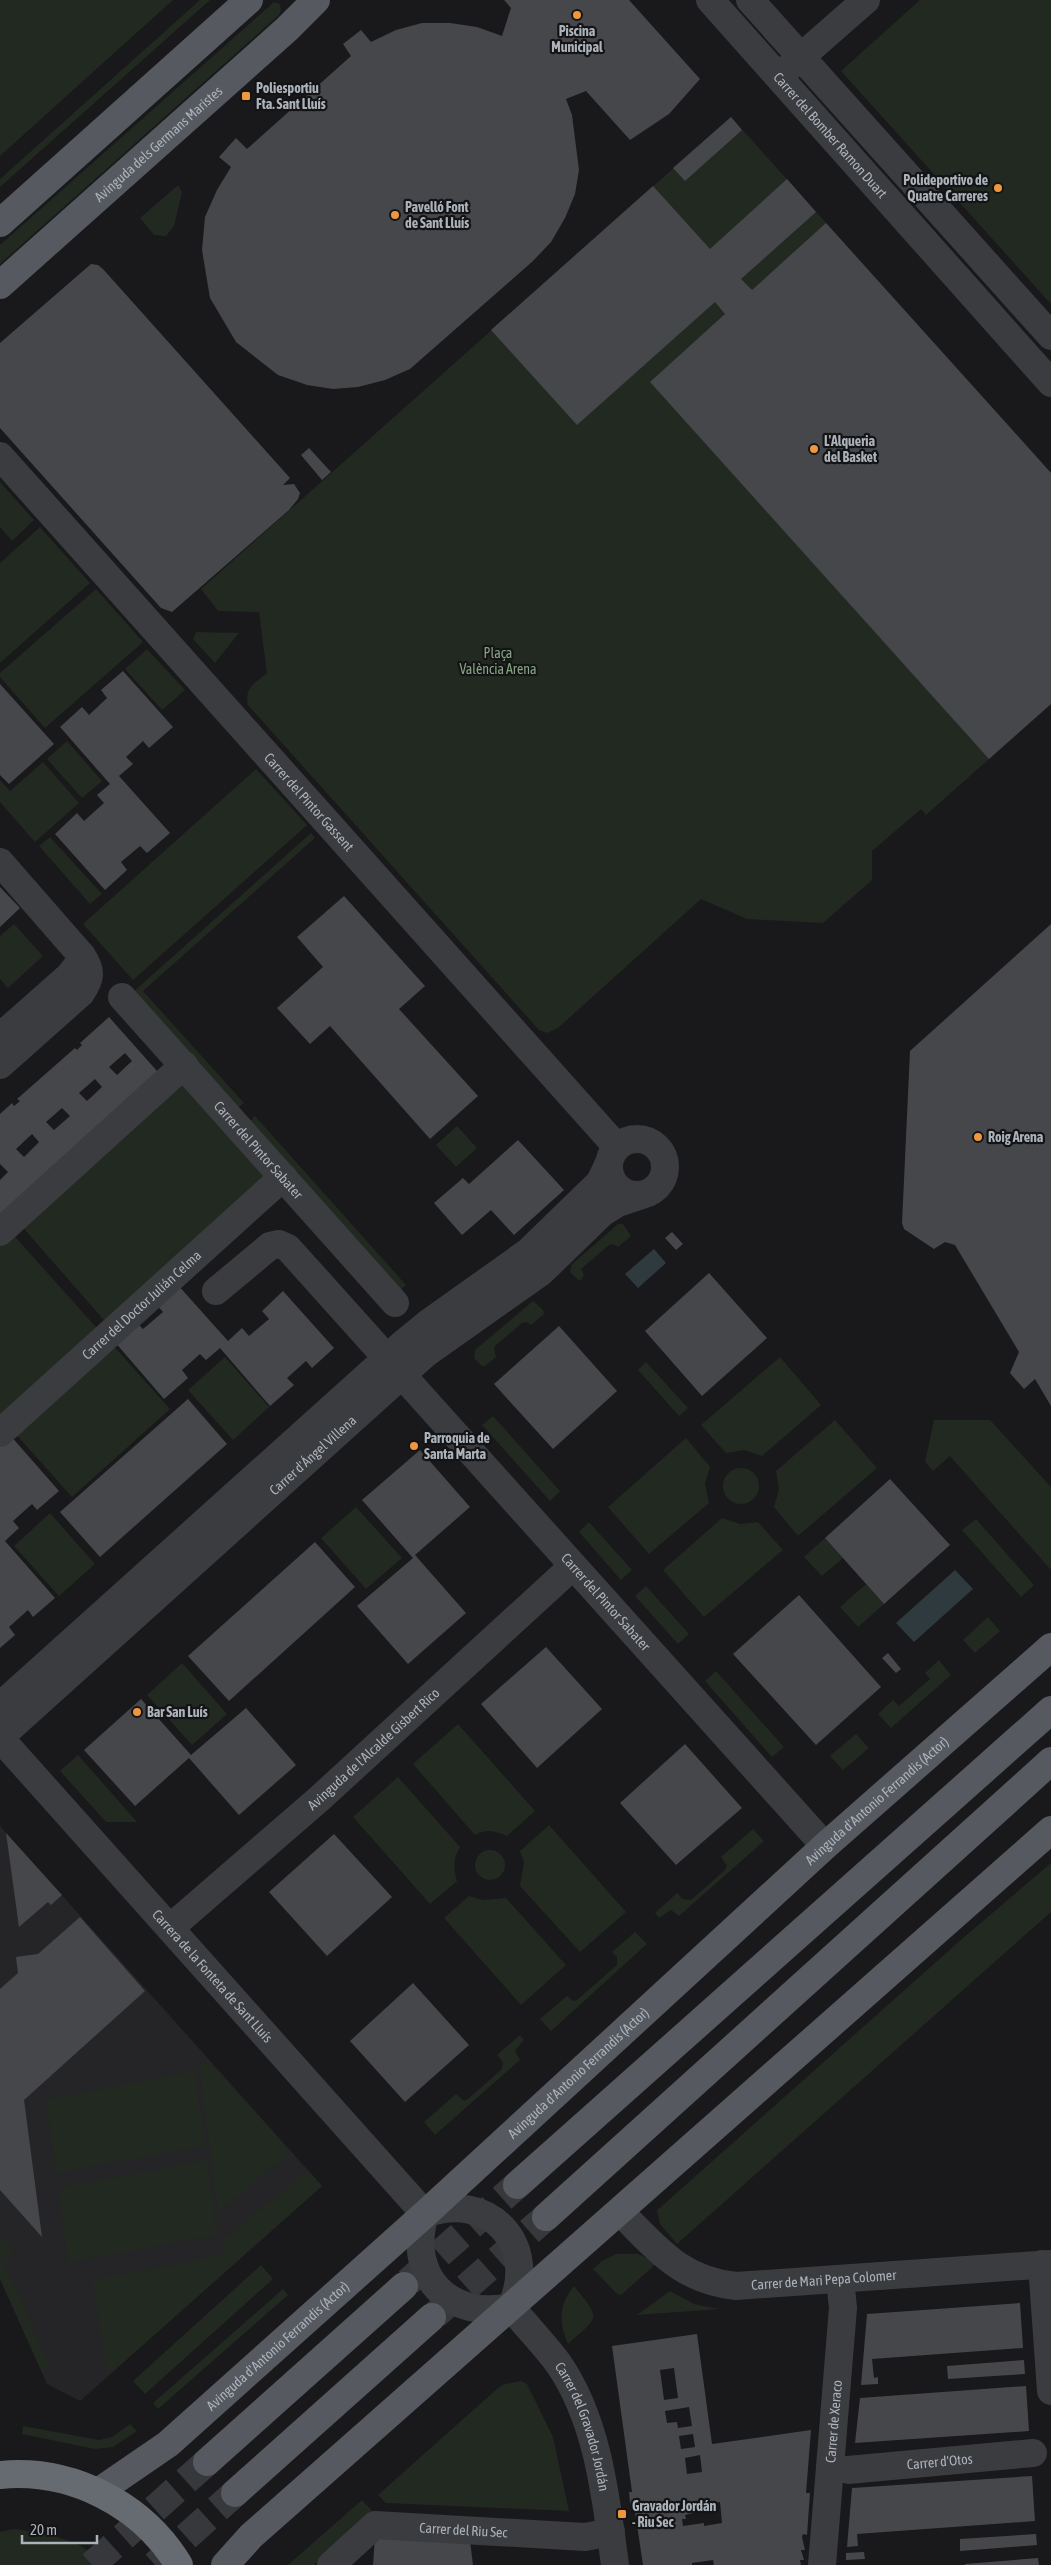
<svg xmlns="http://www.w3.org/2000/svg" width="1051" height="2565" font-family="'Asap Condensed',sans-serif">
  <rect width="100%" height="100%" fill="#19191b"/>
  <path fill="#252528" d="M0 1826 322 2186 80 2401 47 2384 0 2279Z"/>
  <path fill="#212921" d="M0 0H173L0 156Z
    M200 0H210L0 187V179Z
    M920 0H1051V304L841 71Z
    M274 2 280 4 281 10 279 15 0 264V245Z
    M731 117 1051 473V704L926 815 921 809 872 851V880L823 923 747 919 701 899 558 1028 547 1033 539 1030 248 705C244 688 255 683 267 673L259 612 218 611 201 589Z
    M178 185 182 192 174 226 166 236 154 235 140 218Z
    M0 482 34 520 12 541 0 527Z
    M40 527 90 583 0 663V563Z
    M96 589 143 642 45 728 0 677V673Z
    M196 632 239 633 215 663 193 639Z
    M147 649 185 690 162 710 125 669Z
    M67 741 102 781 82 798 47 759Z
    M43 762 79 803 35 842 0 802V780L10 791Z
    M256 769 307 825 133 980 83 924Z
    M311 833 315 838 143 991 244 1103 236 1109 132 993Z
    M50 837 102 894 90 904 39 846Z
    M14 924 43 956 8 988 0 979V936Z
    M176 1078 271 1184 111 1328 17 1221Z
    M255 1116 406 1285 398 1292 248 1124Z
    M457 1126 477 1148 456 1167 436 1145Z
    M618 1224H623L631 1236 618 1247 613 1244 609 1245 581 1269 584 1275 581 1280H578L570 1272 572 1264Z
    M9 1230 104 1336 0 1420V1238Z
    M533 1301 543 1310 544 1314 531 1325 526 1322 522 1323 494 1347 496 1357 485 1366H482L474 1358 475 1350Z
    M110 1342 170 1409 72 1497 12 1430Z
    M225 1357 269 1407 233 1440 188 1390Z
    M780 1357 821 1405 762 1456 744 1450 726 1453 701 1425Z
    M646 1362 688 1408 679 1416 638 1370Z
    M493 1416 560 1491 550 1501 482 1425Z
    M835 1420 877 1468 798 1536 774 1507 779 1490 776 1471Z
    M934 1420H990L1051 1487V1570L950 1456 933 1471 925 1462Z
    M686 1438 710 1467 705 1484 709 1503 649 1554 608 1507Z
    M723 1486a18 18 0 1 1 36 0a18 18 0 1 1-36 0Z
    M356 1507 402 1558 366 1589 321 1538Z
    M50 1513 95 1564 59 1596 14 1546Z
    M722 1518 740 1524 758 1522 783 1550 704 1617 663 1570Z
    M976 1519 1034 1585 1021 1597 962 1530Z
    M589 1522 632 1570 621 1580 579 1532Z
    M825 1538 843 1558 822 1576 804 1557Z
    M866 1584 884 1604 858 1627 840 1607Z
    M646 1586 689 1634 678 1644 635 1596Z
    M988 1617 1000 1631 975 1653 963 1640Z
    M939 1660 951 1675 891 1728 878 1714 893 1700 899 1706 930 1679 925 1673Z
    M182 1663 227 1714 192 1745 147 1695Z
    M716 1671 784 1747 772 1757 705 1681Z
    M458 1724 535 1811 507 1836C495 1831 487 1828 475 1835L413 1764Z
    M856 1734 869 1748 843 1770 830 1756Z
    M78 1755 137 1822H106L60 1771Z
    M398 1777 460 1847C453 1859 453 1867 457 1881L430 1904 353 1817Z
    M549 1825 626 1912 580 1952 520 1886 524 1862 520 1851Z
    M753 1829 764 1841 679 1916 671 1910 659 1918 655 1913 677 1893 683 1899 691 1900 725 1870 727 1866 721 1857Z
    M475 1865a15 15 0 1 1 30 0a15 15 0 1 1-30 0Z
    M1051 1863V1912L677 2244 660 2224 657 2210 662 2206 963 1938Z
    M469 1896 483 1900 506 1898 566 1965 521 2005 444 1918Z
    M635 1932 647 1944 551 2031 540 2019 567 1996 573 2001 577 2000 617 1965V1957L612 1952Z
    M520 2035 524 2040 515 2051 520 2060 435 2135 424 2122 456 2094 464 2101 468 2099 502 2069 503 2062 497 2055Z
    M210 2063 291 2152 218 2213 199 2065Z
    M195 2071 205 2146 56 2173 46 2099Z
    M207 2160 217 2235 68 2263 58 2188Z
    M308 2170 322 2186 108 2376 92 2280 223 2255 222 2241Z
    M0 2234 15 2251 2 2262 19 2294 50 2369 42 2372 0 2279Z
    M616 2254H638L657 2263 621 2295 617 2294 593 2269 602 2261Z
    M261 2265 273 2279 145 2394 133 2381Z
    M574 2286C601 2320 600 2315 568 2344 558 2322 559 2304 574 2286Z
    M283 2289 288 2295 158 2409 153 2403Z
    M670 2291 694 2304 719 2309 637 2315Z
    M521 2381 527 2384 553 2437 569 2511 386 2503 378 2495 498 2388 505 2384Z
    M130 2424 137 2431 113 2447 95 2449 22 2434 23 2426 99 2440 112 2437Z
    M362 2500 373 2512 314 2565H288Z
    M14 2529C49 2534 79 2538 106 2565H0V2532Z"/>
  <path fill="#2f3a3f" d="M654 1249 666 1263 638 1288 625 1274Z
    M955 1570 973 1589 914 1642 896 1623Z"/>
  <path fill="#46474b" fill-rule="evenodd" d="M504 0H629L700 79 669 114 630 140 586 91 566 99 572 115 579 170 575 194 565 218 551 242 533 261 410 369 385 380 358 387 333 389 307 385 278 375 236 342 210 298 202 250 205 217 217 190 231 167 219 157 236 138 247 149 351 56 343 44 361 30 371 42 396 30 422 23H450L477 27 502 36 511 8Z
    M731 117 742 130 685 181 673 168Z
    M787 179 816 212 741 279 752 290 826 223 1051 473V704L989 759 650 382 725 314 715 302 577 425 491 330 653 186 710 249Z
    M91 264 98 265 103 269 290 478 283 485 294 484 300 493 298 499 289 510 172 612 161 608 0 428V343Z
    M309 448 331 472 322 480 301 455Z
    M123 671 173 727 149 748 143 741 126 757 133 764 119 776 170 833 147 853 140 846 121 862 127 870 105 890 55 834 77 813 84 821 104 803 97 795 110 784 60 727 82 707 89 715 107 698 101 690Z
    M0 684 54 744 9 784 0 775Z
    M0 887 20 908 0 927Z
    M344 896 425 986 399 1009 478 1096 430 1139 330 1026 310 1044 277 1008 323 967 297 937Z
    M1051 924V1406L1035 1379 1024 1389 1010 1373 1019 1352 955 1245 945 1242 934 1249 904 1229 902 1223 910 1051Z
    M109 1017 165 1080 0 1228V1180L8 1172 0 1164V1114L12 1103 14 1106 20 1101 17 1099 75 1048 77 1050 82 1045 80 1043ZM125 1053 132 1061 117 1075 109 1067ZM95 1079 102 1087 87 1101 79 1093ZM62 1108 70 1116 54 1130 46 1122ZM32 1134 39 1142 24 1157 16 1149Z
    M518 1140 564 1190 514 1235 491 1210 462 1235 434 1203 463 1178 469 1184Z
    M672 1232 683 1244 676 1250 665 1238Z
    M709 1273 767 1338 702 1396 645 1331Z
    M177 1284 228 1341 242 1328 249 1336 269 1319 262 1311 283 1291 334 1348 312 1368 306 1361 287 1378 294 1385 270 1406 220 1348 206 1360 200 1354 182 1370 188 1378 164 1399 114 1341 136 1322 143 1329 163 1312 155 1303Z
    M559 1326 617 1391 553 1449 494 1384Z
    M188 1399 227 1444 100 1557 60 1512Z
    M9 1434 59 1491 37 1510 32 1504 13 1521 19 1528 5 1541 55 1598 33 1617 28 1610 9 1627 15 1635 0 1648V1442Z
    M420 1450 470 1507 415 1555 466 1613 408 1664 357 1606 413 1558 362 1500Z
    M890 1479 950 1545 884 1604 825 1538Z
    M315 1542 355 1587 229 1701 188 1656Z
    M799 1595 881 1687 816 1745 733 1654Z
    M546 1647 602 1709 537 1768 481 1704Z
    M888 1653 901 1669 896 1673 882 1658Z
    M141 1699 191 1755 246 1708 296 1765 239 1815 189 1758 135 1806 84 1750Z
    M685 1744 742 1808 676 1865 620 1803Z
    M6 1833 62 1895 51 1905 48 1902 19 1927Z
    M334 1834 392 1897 327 1956 269 1892Z
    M80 1917 145 1991 24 2100 42 2237 0 2190V1989L18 1973 16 1957 38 1954Z
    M413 1983 469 2045 405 2102 350 2041Z
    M1020 2303 1023 2348 872 2359 874 2378 878 2377V2384L861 2385 867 2314Z
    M697 2334 712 2444 811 2430 806 2493H810L807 2535 803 2534 802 2537 805 2550H801L804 2560H800L801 2565H714L713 2560 692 2563V2565H643L634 2505 631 2506 630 2502 629 2492H632L612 2346ZM674 2368 678 2398 664 2400 660 2370ZM689 2407 692 2426 678 2428 677 2422 667 2423 665 2411ZM693 2434 695 2447 681 2449 679 2436ZM700 2455 702 2472 687 2474 685 2458ZM720 2502 722 2523 704 2526V2523L683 2526 682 2519H686L685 2515 693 2513 692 2507Z
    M1024 2360 1025 2374 948 2379 947 2366Z
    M1026 2386 1029 2431 855 2443 860 2398Z
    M1032 2476 1035 2521 857 2534 858 2546 847 2547 852 2488Z
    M1036 2534 1037 2545 960 2551V2539Z
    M375 2537 470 2541 473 2565H373Z
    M864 2552 865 2559 846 2560V2553Z
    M1038 2558 1039 2565H965V2564Z"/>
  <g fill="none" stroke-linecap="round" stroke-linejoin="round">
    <path stroke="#36383b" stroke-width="28" stroke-dasharray="28 14" stroke-linecap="butt" d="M408 2282 517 2185
      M435 2315 546 2217
      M92 2565 207 2462
      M155 2565 235 2493"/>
    <g stroke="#3a3c40" stroke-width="28">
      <path id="s1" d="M710 0 1051 383"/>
      <path d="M750 0 1051 336"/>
      <path d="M786 70 866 0"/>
      <path id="s2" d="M0 456 617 1147"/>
      <path d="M0 862 82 956C92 971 91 978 81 993L0 1065"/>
      <path id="s3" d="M122 997 395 1303"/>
      <path d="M0 1037 69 976 77 966 82 956"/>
      <circle cx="637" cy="1167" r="28"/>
      <path d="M0 1232 184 1065"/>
      <path id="s4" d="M216 1291 270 1246 279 1244 288 1248 825 1846"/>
      <path id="s5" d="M0 1433 283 1177"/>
      <path d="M0 1706 405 1342 427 1324 528 1252 600 1182 608 1165"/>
      <path id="s6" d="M0 1737 425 1354 541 1272 602 1213 618 1203 642 1195"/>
      <path id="s7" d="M0 1738 425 2214"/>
      <path id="s8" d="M170 1928 319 1799 573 1566"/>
      <path id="s9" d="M620 2212C658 2249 680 2280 736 2286L1051 2264"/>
      <path d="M425 2214C489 2190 540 2245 511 2307"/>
      <path d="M425 2214C406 2276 449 2320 511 2307"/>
      <path d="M1042 2264 1051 2391"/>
      <path id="s10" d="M511 2307C526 2326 544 2344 558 2363 598 2420 606 2498 615 2565"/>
      <path id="s11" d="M848 2470 1033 2453"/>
      <path id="s12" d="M331 2565 375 2525 585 2537 611 2532"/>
      <path id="s13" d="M822 2565 843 2308 840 2279"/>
    </g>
    <g stroke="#56595f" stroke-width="28">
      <path d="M0 223 249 0"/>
      <path id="s14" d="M0 285 287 29 316 0"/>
      <path d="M517 2185 1051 1710"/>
      <path d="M546 2217 1051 1761"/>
      <path d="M207 2462 404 2286"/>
      <path id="s15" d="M98 2492 168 2444 425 2214 825 1846 1051 1647"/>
      <path d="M235 2493 432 2317"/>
      <path d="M225 2565 251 2536 1051 1830"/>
    </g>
    <path stroke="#666b71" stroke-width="28" d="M0 2475C71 2468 142 2504 179 2565"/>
  </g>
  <g fill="#ee973e" stroke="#141416" stroke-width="2">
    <circle cx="577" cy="15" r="5"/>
    <rect x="241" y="91" width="10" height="10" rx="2.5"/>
    <circle cx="998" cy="188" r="5"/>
    <circle cx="395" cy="215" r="5"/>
    <circle cx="814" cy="449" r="5"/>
    <circle cx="978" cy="1137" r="5"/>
    <circle cx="414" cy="1446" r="5"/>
    <circle cx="137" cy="1712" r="5"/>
    <rect x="617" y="2509" width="10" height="10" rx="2.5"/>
  </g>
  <g text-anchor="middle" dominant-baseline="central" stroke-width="4.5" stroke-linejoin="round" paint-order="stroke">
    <g font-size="14" font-weight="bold" fill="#acb2ba" stroke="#141416" text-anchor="start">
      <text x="577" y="31" text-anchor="middle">Piscina<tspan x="577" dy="16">Municipal</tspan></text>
      <text x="256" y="88">Poliesportiu<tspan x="256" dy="16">Fta. Sant Lluís</tspan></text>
      <text x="988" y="180" text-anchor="end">Polideportivo de<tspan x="988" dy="16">Quatre Carreres</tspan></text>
      <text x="405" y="207">Pavelló Font<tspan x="405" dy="16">de Sant Lluís</tspan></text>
      <text x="824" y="441">L'Alqueria<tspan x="824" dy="16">del Basket</tspan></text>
      <text x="988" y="1137">Roig Arena</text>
      <text x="424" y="1438">Parroquia de<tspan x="424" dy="16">Santa Marta</tspan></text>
      <text x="147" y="1712">Bar San Luís</text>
      <text x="632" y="2506">Gravador Jordán<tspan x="632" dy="16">- Riu Sec</tspan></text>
    </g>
    <g font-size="14" fill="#acb2ba" stroke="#141416">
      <text stroke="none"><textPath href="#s1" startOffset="181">Carrer del Bomber Ramon Duart</textPath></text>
      <text stroke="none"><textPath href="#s14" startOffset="212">Avinguda dels Germans Maristes</textPath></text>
      <text stroke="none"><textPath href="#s2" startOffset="464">Carrer del Pintor Gassent</textPath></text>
      <text stroke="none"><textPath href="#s3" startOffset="205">Carrer del Pintor Sabater</textPath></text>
      <text stroke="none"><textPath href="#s5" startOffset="191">Carrer del Doctor Julián Celma</textPath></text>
      <text stroke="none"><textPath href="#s6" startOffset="421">Carrer d'Ángel Villena</textPath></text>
      <text stroke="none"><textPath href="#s4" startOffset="565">Carrer del Pintor Sabater</textPath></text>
      <text stroke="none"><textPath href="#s8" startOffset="271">Avinguda de l'Alcalde Gisbert Rico</textPath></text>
      <text stroke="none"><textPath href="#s15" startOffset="1042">Avinguda d'Antonio Ferrandis (Actor)</textPath></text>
      <text stroke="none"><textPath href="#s7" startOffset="319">Carrera de la Fonteta de Sant Lluís</textPath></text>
      <text stroke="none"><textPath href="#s15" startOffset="638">Avinguda d'Antonio Ferrandis (Actor)</textPath></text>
      <text stroke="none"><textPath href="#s9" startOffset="229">Carrer de Mari Pepa Colomer</textPath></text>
      <text stroke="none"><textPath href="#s15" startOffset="232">Avinguda d'Antonio Ferrandis (Actor)</textPath></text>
      <text stroke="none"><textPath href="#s13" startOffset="144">Carrer de Xeraco</textPath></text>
      <text stroke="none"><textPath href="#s10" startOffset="142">Carrer del Gravador Jordán</textPath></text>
      <text stroke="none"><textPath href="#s11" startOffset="92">Carrer d'Otos</textPath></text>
      <text stroke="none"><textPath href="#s12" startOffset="148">Carrer del Riu Sec</textPath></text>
    </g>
    <g font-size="14" fill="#86a583" stroke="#141416">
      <text x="498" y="653">Plaça<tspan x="498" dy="16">València Arena</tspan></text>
    </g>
  </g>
  <path d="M22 2535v8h75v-8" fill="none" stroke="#acb2ba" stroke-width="2.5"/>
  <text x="30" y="2535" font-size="15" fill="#acb2ba" stroke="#141416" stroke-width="4" paint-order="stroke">20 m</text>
</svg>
